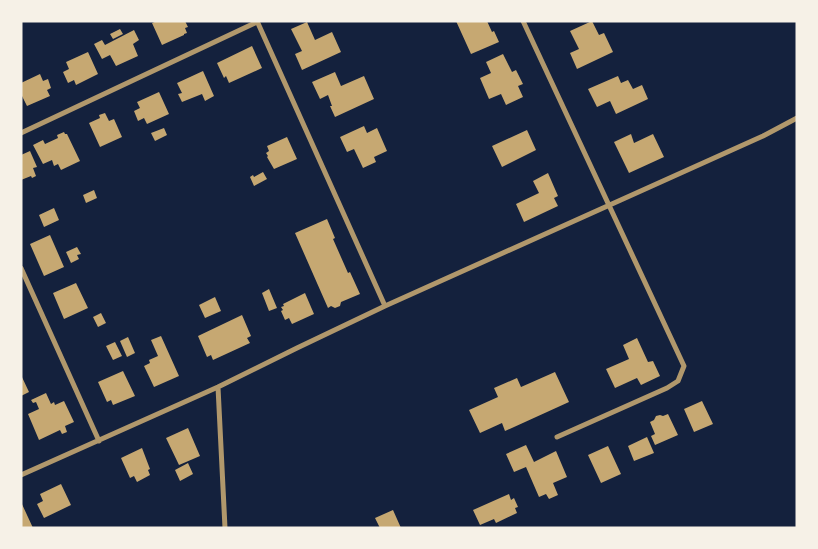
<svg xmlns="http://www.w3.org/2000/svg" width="818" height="549" font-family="'Crimson Pro',serif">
  <rect width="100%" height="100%" fill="#14213d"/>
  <path fill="#c6a872" d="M157 21H185L188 27 185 28 187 33 184 34V35L162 45 152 23Z
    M456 21H487L492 32 494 31 499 42 471 54Z
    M592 21 599 35 604 33 613 52 577 69 570 53 579 49 570 31Z
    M307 22 315 40 332 32 341 52 302 70 295 54 302 51 291 29Z
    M120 29 123 34 113 39 110 34Z
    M134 30 139 40 133 44 138 56 116 66 110 55 102 59 94 44 102 40 105 45Z
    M252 46 262 68 229 83 226 76 224 78 217 63Z
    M88 52 98 74 76 85 74 80 68 83 63 72 69 69 66 62Z
    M503 54 512 72 516 70 523 84 518 86 523 97 506 105 501 94 489 99 480 78 491 73 486 62Z
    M203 71 214 96 205 101 202 94 182 102 178 94 182 93 177 83Z
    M335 72 341 86 364 76 374 99 335 117 330 106H332L328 95 320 99 312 82Z
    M40 74 43 81 48 79 51 88 47 90 50 96 27 106 21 94V83Z
    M618 76 621 83 628 80 633 89 642 85 648 99 616 114 610 101 597 107 588 89Z
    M159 92 169 114 147 124 144 118 138 121 134 111 140 108 137 102Z
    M105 113 109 121 114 119 122 137 100 147 89 123 100 118 99 115Z
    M364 126 367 133 377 128 387 151 374 157 376 162 363 168 354 149 347 152 340 137Z
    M164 128 167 135 155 141 151 133Z
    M527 130 536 150 502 167 492 146Z
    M64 132 65 134H67L80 161 61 170 58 164 54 166 52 160 43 164 33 145 43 140 45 144 58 138 57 135Z
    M631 134 634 143 653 134 664 157 629 173 614 142Z
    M287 137 297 159 274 169 267 157 268 156 266 153 269 151 267 146Z
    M30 151 37 167 33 168 36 176 32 178 31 176 21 180V155Z
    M263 172 267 179 254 186 250 177 253 175 254 177Z
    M548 173 558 196 554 198 558 206 524 222 516 204 539 193 533 181Z
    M94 190 97 198 86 203 83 195Z
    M54 208 59 220 44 227 39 215Z
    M327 219 335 238 333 239 348 273 350 272 360 294 341 302 340 306 335 308 331 306 328 308 295 233Z
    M50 235 64 267 44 276 30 244Z
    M77 247 81 254 77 255 79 259 71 263 66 252Z
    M76 283 88 308 64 319 53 293Z
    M269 289 277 308 269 311 262 293Z
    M305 293 314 314 292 324 289 318 285 320 281 311 283 310 281 307 284 306 283 304Z
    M215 297 221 311 205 318 199 305Z
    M101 313 106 323 98 327 93 317Z
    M242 315 251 336 247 338 250 343 213 360 211 355 207 357 198 336Z
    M161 336 179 376 154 387 144 366 150 363 149 360 158 356 151 340Z
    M128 337 135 353 127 357 120 341Z
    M637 338 648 362 653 361 660 376 641 385 637 378 615 388 606 369 629 359 623 345Z
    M115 342 122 356 113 360 106 346Z
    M123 371 135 396 113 405 111 400 107 402 98 382Z
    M555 372 569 402 505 431 502 423 480 433 469 410 498 397 494 388 517 378 521 387Z
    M21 375 29 392 21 396Z
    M46 393 51 404 54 402 55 405 64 401 74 422 65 426 67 432 62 434 60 430 39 440 28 414 39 409 36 402 33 403 31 400Z
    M702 401 713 424 694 432 684 409Z
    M668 414 678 435 655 445 651 436 655 434 650 422 654 420 656 416 660 415 663 416Z
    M188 428 200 456 179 465 166 438Z
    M647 437 654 453 634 461 628 446Z
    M526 445 534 462 556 451 567 477 553 483 558 495 549 499 546 494 539 497 526 467 514 472 506 454Z
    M608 446 621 474 601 483 588 455Z
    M142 448 150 469 148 470 150 475 137 482 134 476 130 478 121 458Z
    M188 463 193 474 180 481 175 470Z
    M61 484 71 505 44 518 37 504 43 501 40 494Z
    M509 494 511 500 514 498 518 507 515 508 517 513 496 523 494 519 480 525 473 510Z
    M21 502 33 528H21Z
    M393 510 401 528H380L375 518Z"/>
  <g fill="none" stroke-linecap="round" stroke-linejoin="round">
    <path stroke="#b1986c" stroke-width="5" d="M257 21 385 306
      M523 21 684 366 678 381 667 388 557 437
      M21 133 257 22
      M21 268 99 441
      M218 387 225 528
      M21 475 218 387 297 348 385 306 763 136 797 118"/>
  </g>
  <rect width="818" height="549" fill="none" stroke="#f6f1e7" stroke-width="45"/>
</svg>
